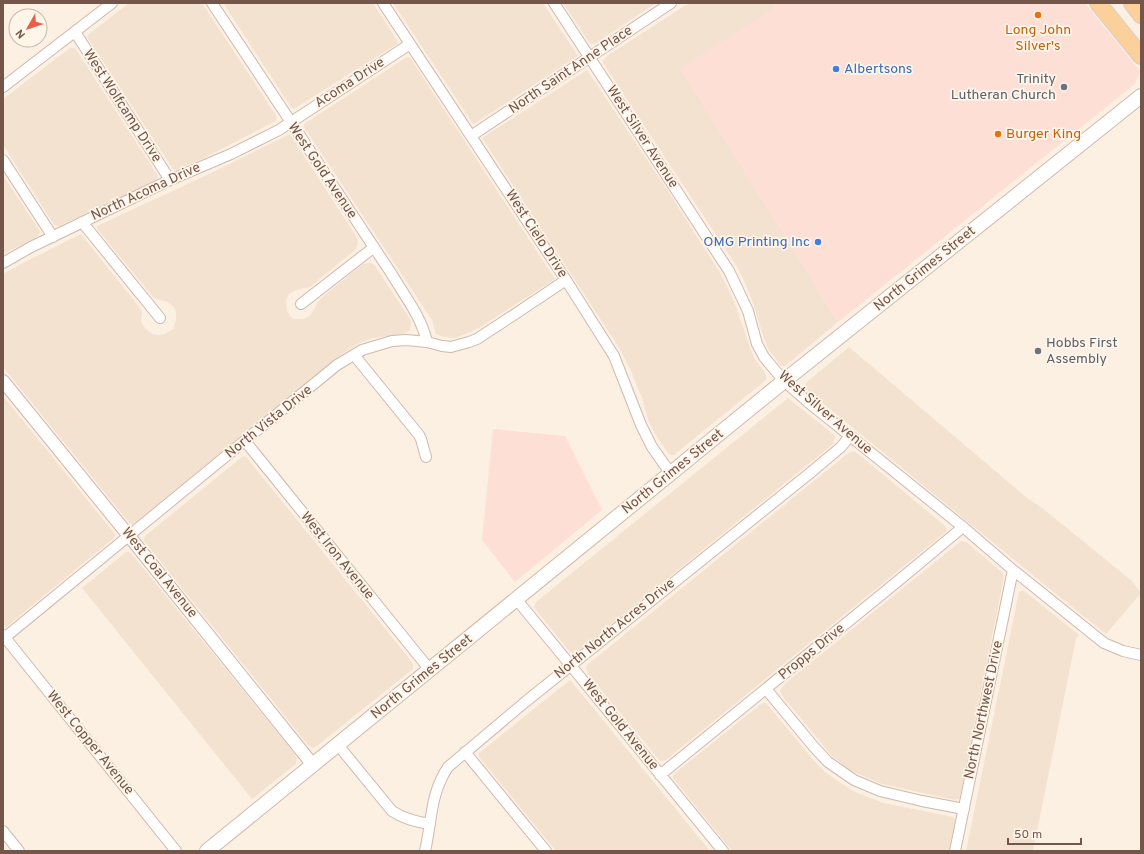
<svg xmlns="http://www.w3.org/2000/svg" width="1144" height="854" font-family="Overpass,sans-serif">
  <rect width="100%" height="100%" fill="#fcf0e3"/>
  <path fill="#f4e2d1" d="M129 3H202L277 117 276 121 202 159 176 170 173 169 87 37 89 34Z
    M223 3H373L398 42 397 44 294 109 291 107Z
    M393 3H543L578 56 474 124H473Z
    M563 3H656L595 44H591L589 42Z
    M689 3H775L735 156 838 322 785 366H782L780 365 768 348 763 335 753 303 743 278 737 267 603 63V61L607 56Z
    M70 48H75L158 176 156 181 59 226H56L53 223 3 145V99Z
    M407 57 411 59 555 279 479 328 456 338H451L440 336 436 334 432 320 304 127V124L307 122Z
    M587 70 668 191 722 276 734 301 751 350 756 361 764 371 767 378 766 380 674 455H670L668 453 654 432 649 422 642 398 630 369 618 346 482 138Z
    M290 134 356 236 358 242 357 247 355 250 310 287 296 290 289 294 286 300 287 311 291 317 294 319H303L310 316 320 299 363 264 368 263H371L375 266 408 316 411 321 410 330 403 334 373 338 357 344 339 356 137 521 132 524H130L3 367V274L23 263 81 234 140 308 142 313 141 322 145 328 152 334 160 335 164 334 173 329 176 320V311L174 307 167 302 154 298 98 230 97 228V226L211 173Z
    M3 175 39 230 40 233 36 238 3 254Z
    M849 347 1026 497 1046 511 1132 581 1141 593 1106 634 1056 594 808 391 806 387 805 384 807 382Z
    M3 396 115 534 114 538 6 627 3 623Z
    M788 398 833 434 835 438 833 444 577 652 574 653 570 652 536 610 534 607 536 602Z
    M852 451 856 452 944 525 946 527 947 531 666 760 660 761 588 674 586 668 587 665 846 455Z
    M245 456 247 458 412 662 413 665V669L318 745 313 748 308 745 144 541 145 536 242 457Z
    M961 541 966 542 1001 571 1004 575V577L960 796 959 799 955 800 882 784 849 770 831 755 822 744 783 697 780 691 781 689 787 682Z
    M126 552H129L131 553 295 754 297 758 296 764 252 799 82 588Z
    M1023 590 1079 635 1076 639 1033 851H966L1019 592Z
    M570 680 572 682 710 851H556L479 757V753Z
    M764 703H766L816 763 826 773 850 789 859 794 884 803 953 817 955 819V823L949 851H732L673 778V776L675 773 761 704Z"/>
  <path fill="#fddfd6" d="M775 3H1085L1140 71 1135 84 838 322 680 69 773 8Z
    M493 429 565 436 602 510 515 582 482 540Z"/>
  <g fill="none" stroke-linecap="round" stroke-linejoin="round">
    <defs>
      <path id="minor" d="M212 3 391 273C404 295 421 316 427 342
        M383 3 566 280 614 356 641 425 652 447 671 474
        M554 3 729 271 748 311 757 344 764 357 784 381 808 402 963 527 1013 570 1104 643 1123 651 1141 655
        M75 32 170 180
        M3 87 112 3
        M471 136 671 3
        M3 160 53 237
        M82 222 160 318
        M3 263 31 247 170 180 231 154 279 130 410 44
        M301 304 373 248
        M354 355 419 435 421 439 426 457
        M245 441 430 670
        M517 600 723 851
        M3 635 176 851
        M3 639 337 365 362 350 392 341 406 340 427 342 442 346 451 347 469 342 477 339 506 320 566 280
        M766 689 814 747 828 762 854 780 880 791 922 801 964 809
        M338 745 392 811C404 819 416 822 430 824
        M465 752 546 851
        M660 775 898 581 963 527
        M3 831 19 851
        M425 851C432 821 430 794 448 767L524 703 810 473 841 447 850 436
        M955 851 1013 570"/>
      <path id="tertiary" d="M3 381 129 536 313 765"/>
      <path id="secondary" d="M207 851 784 381 1141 96"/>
      <path id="primary" d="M1098 3 1141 56
        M1132 3 1141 15"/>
    </defs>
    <use href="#minor" stroke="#cfb9ac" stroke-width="12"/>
    <use href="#tertiary" stroke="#cfb9ac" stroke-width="14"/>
    <use href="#secondary" stroke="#d2b9a9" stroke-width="16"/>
    <use href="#primary" stroke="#d8cfcc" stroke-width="18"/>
    <use href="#minor" stroke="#fff" stroke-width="10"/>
    <use href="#tertiary" stroke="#fff" stroke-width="12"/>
    <use href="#secondary" stroke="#fff" stroke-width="14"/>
    <use href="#primary" stroke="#fbd09b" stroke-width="16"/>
  </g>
  <g fill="#e8710a" stroke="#fff5e9" stroke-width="1.5">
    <circle cx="1038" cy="15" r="4"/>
    <circle cx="998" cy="134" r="4"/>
  </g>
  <g fill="#3f7fe0" stroke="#fff5e9" stroke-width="1.5">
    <circle cx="836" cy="69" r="4"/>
    <circle cx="818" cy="242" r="4"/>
  </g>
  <g fill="#6b7280" stroke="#fff5e9" stroke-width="1.5">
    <circle cx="1064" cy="87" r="4"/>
    <circle cx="1038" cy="351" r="4"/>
  </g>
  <g text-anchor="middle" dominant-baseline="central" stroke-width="3.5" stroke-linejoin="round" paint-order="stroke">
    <g font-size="14" fill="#c56008" stroke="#fff5e9">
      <text x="1038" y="30">Long John<tspan x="1038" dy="16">Silver's</tspan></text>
      <text x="1006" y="134" text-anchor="start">Burger King</text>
    </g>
    <g font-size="14" fill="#366cbe" stroke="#fff5e9" text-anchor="start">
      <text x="844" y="69">Albertsons</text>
      <text x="810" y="242" text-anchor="end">OMG Printing Inc</text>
    </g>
    <g font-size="14" fill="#745549" stroke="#fff5e9">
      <text transform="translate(571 70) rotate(-34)">North Saint Anne Place</text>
      <text transform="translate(350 83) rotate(-33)">Acoma Drive</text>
      <text transform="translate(122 106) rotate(57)">West Wolfcamp Drive</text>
      <text transform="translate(642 137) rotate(57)">West Silver Avenue</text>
      <text transform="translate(322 171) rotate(56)">West Gold Avenue</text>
      <text transform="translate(146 192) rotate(-25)">North Acoma Drive</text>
      <text transform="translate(536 234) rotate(57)">West Cielo Drive</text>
      <text transform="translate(925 269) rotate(-39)">North Grimes Street</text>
      <text transform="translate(825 413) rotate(41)">West Silver Avenue</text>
      <text transform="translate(269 422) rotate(-39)">North Vista Drive</text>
      <text transform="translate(673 472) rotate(-39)">North Grimes Street</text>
      <text transform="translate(337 556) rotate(51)">West Iron Avenue</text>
      <text transform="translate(159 573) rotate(51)">West Coal Avenue</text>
      <text transform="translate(615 629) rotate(-39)">North North Acres Drive</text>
      <text transform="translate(812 652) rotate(-39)">Propps Drive</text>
      <text transform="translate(422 677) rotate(-39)">North Grimes Street</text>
      <text transform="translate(984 710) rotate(-78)">North Northwest Drive</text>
      <text transform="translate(620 725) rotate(51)">West Gold Avenue</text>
      <text transform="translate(90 743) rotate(51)">West Copper Avenue</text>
    </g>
    <g font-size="14" fill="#5b616d" stroke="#fff5e9" text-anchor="end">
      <text x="1056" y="79">Trinity<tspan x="1056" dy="16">Lutheran Church</tspan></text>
      <text x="1046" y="343" text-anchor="start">Hobbs First<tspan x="1046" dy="16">Assembly</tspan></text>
    </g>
  </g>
  <rect width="1144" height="854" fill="none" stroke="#745549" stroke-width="8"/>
  <g transform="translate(28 28) rotate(231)"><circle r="19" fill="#fff5e9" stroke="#c7b5a9"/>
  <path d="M0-3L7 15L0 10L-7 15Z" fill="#e75f47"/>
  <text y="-6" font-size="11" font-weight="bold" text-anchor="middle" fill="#745549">N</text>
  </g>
  <path d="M1008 838v6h73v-6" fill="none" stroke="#745549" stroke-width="2"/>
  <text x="1014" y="838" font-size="12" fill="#745549" stroke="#fff5e9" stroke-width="3" paint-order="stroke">50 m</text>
</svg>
